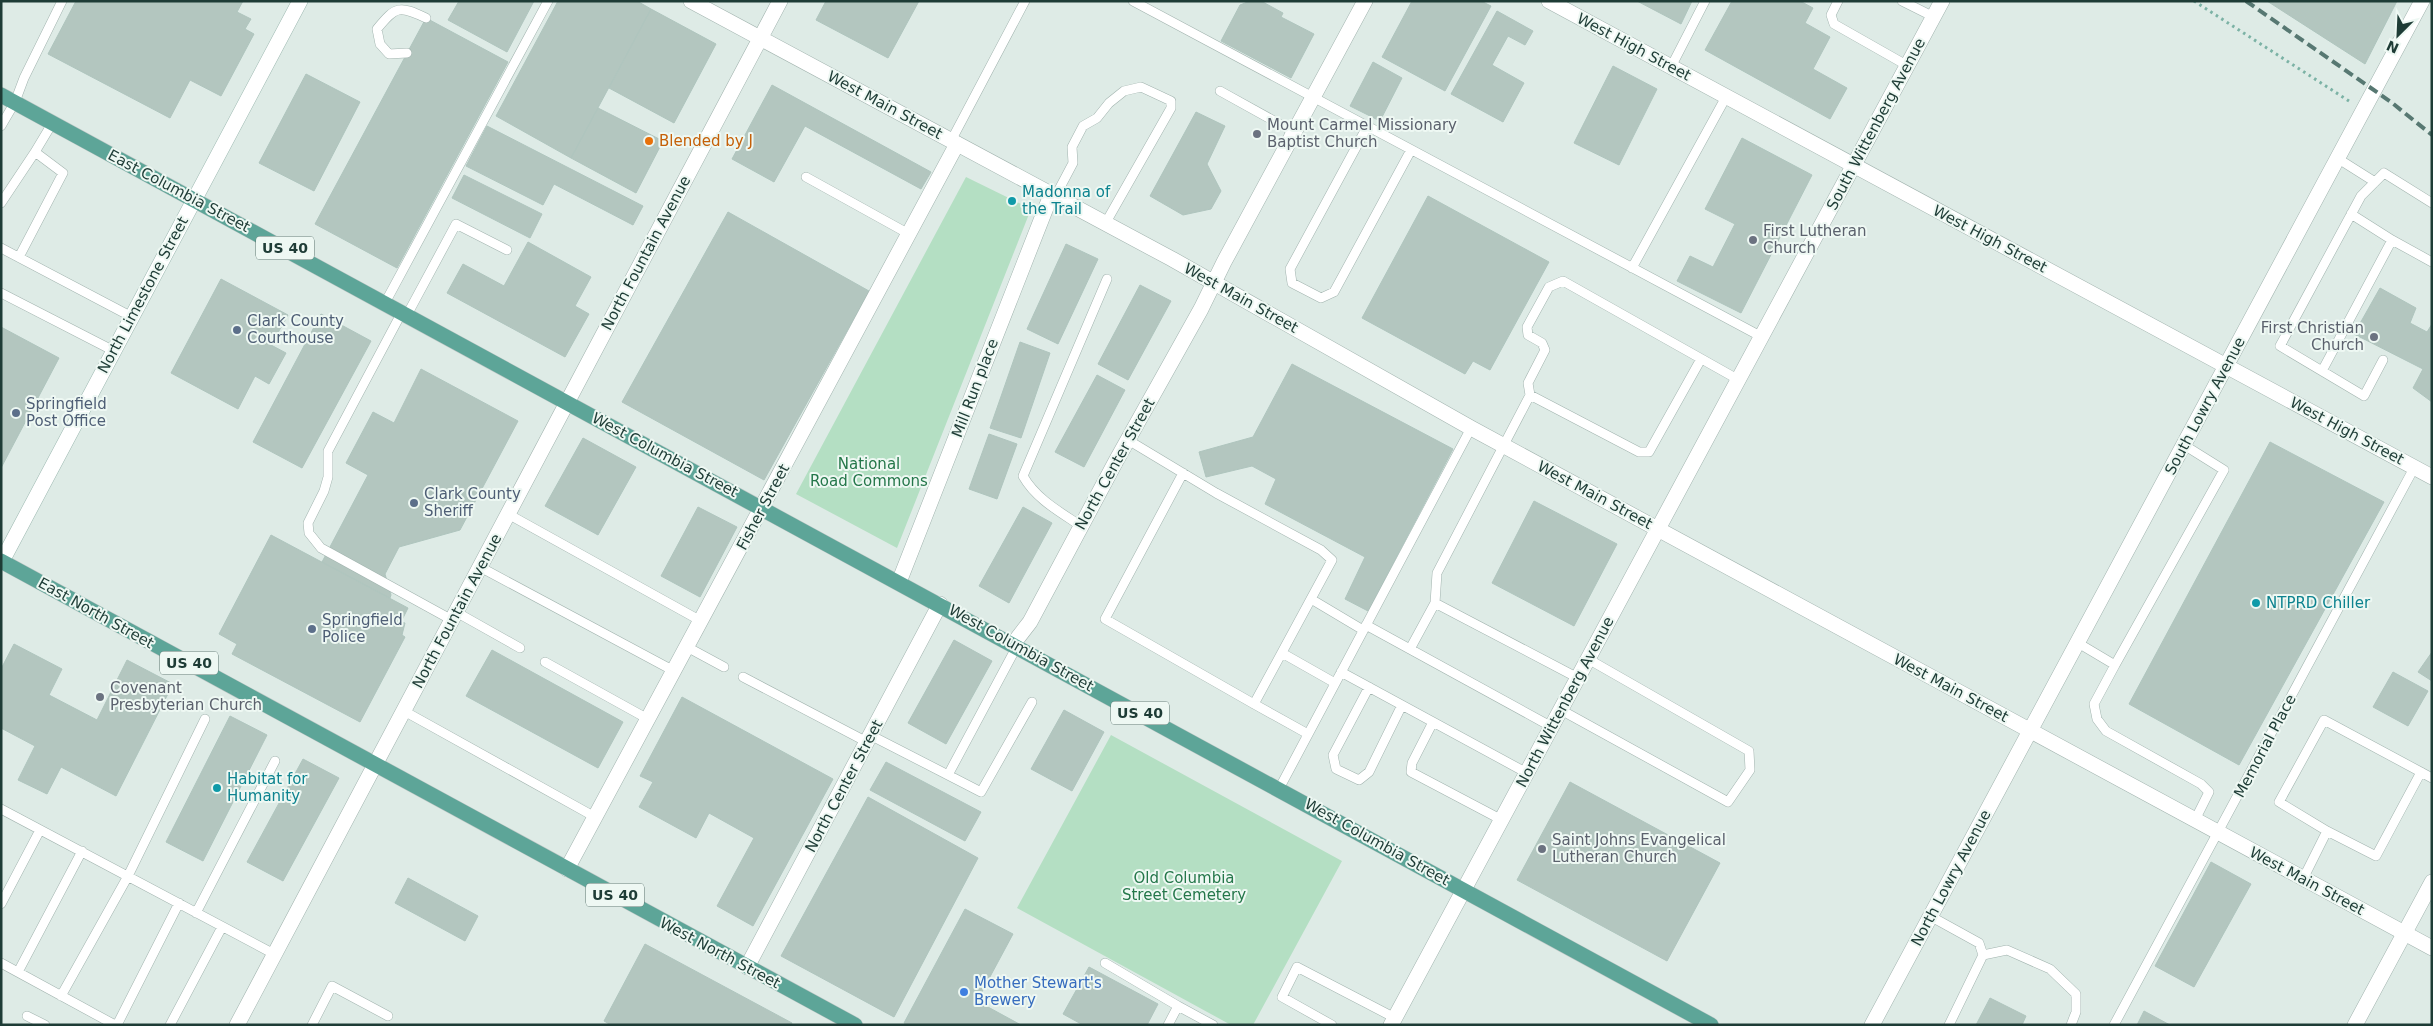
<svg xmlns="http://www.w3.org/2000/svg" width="2433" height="1026" font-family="'DejaVu Sans',sans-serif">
  <rect width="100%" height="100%" fill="#deebe6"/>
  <path fill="#b4dfc3" d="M966 177 1031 209 897 548 796 494Z
    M1111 735 1342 861 1253 1025H1231L1017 908Z"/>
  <path fill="#b3c6bf" stroke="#afc5be" d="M76 1H243L237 12 251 19 245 29 254 34 221 96 190 80 170 118 48 54Z
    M459 1H534L507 52 448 20Z
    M558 1H637L651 9 571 158 496 116Z
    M826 1H919L888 58 816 20Z
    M1250 1H1261L1283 13 1281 17 1314 34 1291 78 1221 41 1240 5Z
    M1412 1H1481L1491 6 1445 91 1382 57Z
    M1637 1H1692L1681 24Z
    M1732 1H1800L1813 8 1805 23 1830 37 1813 69 1847 88 1830 119 1705 50Z
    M2267 1H2397L2365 64Z
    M651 9 716 44 674 123 609 88Z
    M1497 11 1533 31 1525 45 1508 36 1492 65 1524 83 1503 122 1451 94Z
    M426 18 508 62 397 268 315 224Z
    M1373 62 1402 78 1380 121 1350 106Z
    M1613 66 1657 89 1619 165 1574 143Z
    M306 74 360 102 314 191 259 163Z
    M772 85 931 172 921 189 805 126 774 182 732 159Z
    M598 108 663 141 636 193 571 158Z
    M1196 112 1225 126 1207 164 1221 191 1211 209 1183 215 1150 196Z
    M487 126 643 206 633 225 554 184 543 205 466 166Z
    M1742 138 1812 175 1741 313 1677 281 1690 256 1713 267 1735 224 1705 209Z
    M464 175 542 214 530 238 452 198Z
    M1428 196 1549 262 1490 370 1473 361 1465 374 1362 318Z
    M728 212 869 291 764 480 622 402Z
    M528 242 591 277 575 306 589 314 565 357 447 293 463 264 504 286Z
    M1066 244 1098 259 1058 344 1027 329Z
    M221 279 288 315 271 345 286 353 269 384 255 376 238 409 171 373Z
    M1140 285 1171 301 1128 380 1098 364Z
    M2380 288 2416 308 2410 323 2427 332 2432 324V402L2413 388 2423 369 2354 334Z
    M321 314 371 341 302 468 253 442Z
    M1 327 59 358 1 468Z
    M1020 342 1050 353 1021 438 990 428Z
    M1292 364 1453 449 1368 611 1345 599 1365 557 1265 504 1276 479 1252 466 1206 477 1199 452 1253 437Z
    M421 369 518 421 460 530 399 547 385 574 391 595 390 598 322 562 368 475 346 463 373 412 394 423Z
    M1097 375 1125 390 1084 467 1055 452Z
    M989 434 1017 444 997 499 969 489Z
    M583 438 636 467 598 535 545 506Z
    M2270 442 2384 502 2239 765 2129 704Z
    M1534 501 1617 544 1574 626 1492 583Z
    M698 507 737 527 700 597 661 576Z
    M1023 507 1052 523 1009 603 979 586Z
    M271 535 408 608 401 622 405 623 402 635 405 637 360 722 232 654 237 644 219 634Z
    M954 640 992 661 946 744 908 723Z
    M14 644 62 669 49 695 97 720 127 660 173 684 116 796 61 767 47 794 18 780 35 746 1 728V669Z
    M492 650 623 722 598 768 466 696Z
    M2432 652V681L2418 672Z
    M2393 672 2428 691 2408 726 2373 707Z
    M682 697 833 779 753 926 717 906 754 838 709 813 696 838 639 807 653 782 640 776Z
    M1064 710 1104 732 1072 791 1031 769Z
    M230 716 267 735 203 861 166 842Z
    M303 759 339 778 283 881 247 862Z
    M886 762 981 812 965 841 870 790Z
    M1570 782 1720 863 1667 961 1517 880Z
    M868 797 978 858 894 1017 781 956Z
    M2211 862 2251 884 2194 987 2155 966Z
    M408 878 478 916 465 941 395 903Z
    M965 909 1013 934 977 1001 1021 1025H908L904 1023Z
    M645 944 792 1023 791 1025H611L604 1021Z
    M1089 967 1158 1004 1147 1025H1083L1063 1014Z
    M1990 998 2026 1016 2022 1025H1976Z
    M2144 1011 2170 1025H2137Z"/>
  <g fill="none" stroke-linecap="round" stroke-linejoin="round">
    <defs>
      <path id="service" d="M1133 1 1762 337
        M1838 1 1831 15 1834 24 1908 66
        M1902 1 1934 17
        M407 53 389 54 380 44 377 29C396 6 399 5 426 18
        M1671 67 1705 1
        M1220 91 1294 132
        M1 126 15 102 24 78 62 1
        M1367 127 1290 269 1292 283 1321 298 1334 292 1411 150
        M951 141 1025 1
        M35 152 53 122
        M2337 158 2375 182
        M806 177 909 234
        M1055 197 1073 163 1072 147 1083 126 1097 118 1109 103 1124 91 1141 87 1171 101V108L1105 224
        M1 203 35 152 63 173 19 257
        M2351 214 2392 240
        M1 248 132 317
        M1632 268 1726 97
        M1 293 114 351
        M385 303 548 1
        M402 312 328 451V477L324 491 308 523 309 533 321 548 452 620
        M407 315 456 224 507 250
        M2383 360 2364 396 2280 346 2361 196 2384 173 2432 203
        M2322 371 2392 240 2432 262
        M1530 395 1639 452H1649L1701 359
        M1128 440 1216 493 1321 550 1332 560 1254 704 1105 619 1183 473
        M508 514 701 621
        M1081 526C1060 512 1036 499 1023 476L1107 279
        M480 567 674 671
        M1311 599 1363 630
        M456 612 520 648
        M1366 625 1552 727
        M2078 643 2115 665 2094 704 2097 719 2106 731 2201 784 2209 792 2195 820
        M1017 646 948 775 981 792 1032 702
        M687 647 724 667
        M1410 649 1435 603
        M1282 653 1335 683
        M545 662 648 719
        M2115 665 2224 470 2184 445
        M1341 672 1527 773
        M743 677 867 742
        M1578 678 1435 603 1437 573 1530 395 1528 383 1545 350 1542 343 1528 335 1527 327 1549 287 1563 281 1739 380
        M1369 687 1333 755 1336 769 1359 780 1369 772 1402 705
        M1254 704 1308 734
        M1561 710 1728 802 1750 770 1749 751 1588 659
        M404 711 595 817
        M1433 722 1412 763 1411 772 1502 820
        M870 735 948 775
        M1279 789 1471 428
        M1 809 274 954
        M2327 831 2376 856 2421 772
        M2303 879 2327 831 2279 802 2324 720 2432 778
        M1 904 40 830
        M196 913 275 761
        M1930 916 1979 943 1983 955
        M1 963 115 1025
        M1105 963 1178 1006
        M18 972 82 851
        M61 996 128 876 205 719
        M27 1016 45 1025
        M117 1025 179 903
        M170 1025 222 927
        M312 1025 332 986 388 1016
        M1168 1025 1178 1006 1213 1025
        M1332 1025 1282 997 1297 967 1395 1018
        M1949 1025 1983 955 2007 950 2050 969 2076 994V1012L2071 1025
        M2114 1025 2414 468"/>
      <path id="minor" d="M899 582 1051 195
        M567 869 957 144
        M747 967 940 604
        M1391 1025 1942 1
        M2355 1025 2432 882"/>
      <path id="tertiary" d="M691 1 1172 259 1471 428 2432 948
        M1549 1 2432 477
        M1013 644 1030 622 1116 461 1201 309 1224 262 1365 1
        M237 1025 780 1
        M1872 1025 2422 1"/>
      <path id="secondary" d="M1 563 300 1"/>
      <path id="primary" d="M1 95 1711 1025
        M1 561 855 1025"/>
    </defs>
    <use href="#service" stroke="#a1b3ae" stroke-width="10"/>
    <use href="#minor" stroke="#a1b3ae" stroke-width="16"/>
    <use href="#tertiary" stroke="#a1b3ae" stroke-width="16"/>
    <use href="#secondary" stroke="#9cb8b0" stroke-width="16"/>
    <use href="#primary" stroke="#c0c8c7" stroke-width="16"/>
    <path stroke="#7bb2a5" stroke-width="3" stroke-dasharray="2.5 4" stroke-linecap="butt" d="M2194 1 2349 101"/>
    <use href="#service" stroke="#fff" stroke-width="9"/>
    <use href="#minor" stroke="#fff" stroke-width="15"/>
    <use href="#tertiary" stroke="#fff" stroke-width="15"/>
    <use href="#secondary" stroke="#fff" stroke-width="15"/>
    <use href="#primary" stroke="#5da598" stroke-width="15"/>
    <path stroke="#577872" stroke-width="4" stroke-dasharray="10 5" stroke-linecap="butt" d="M2246 1 2391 102 2432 135"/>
  </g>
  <g fill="#6b7280" stroke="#eef8f3" stroke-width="2">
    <circle cx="1257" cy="134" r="5"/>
    <circle cx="1753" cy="240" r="5"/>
    <circle cx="2374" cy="337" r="5"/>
    <circle cx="100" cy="697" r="5"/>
    <circle cx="1542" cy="849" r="5"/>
  </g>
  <circle fill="#e8710a" stroke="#eef8f3" stroke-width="2" cx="649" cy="141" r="5"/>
  <g fill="#0f9aa8" stroke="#eef8f3" stroke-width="2">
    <circle cx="1012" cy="201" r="5"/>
    <circle cx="2256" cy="603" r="5"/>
    <circle cx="217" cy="788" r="5"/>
  </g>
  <g fill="#5c6f8a" stroke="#eef8f3" stroke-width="2">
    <circle cx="237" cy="330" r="5"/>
    <circle cx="16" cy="413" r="5"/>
    <circle cx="414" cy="503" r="5"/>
    <circle cx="312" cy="629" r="5"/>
  </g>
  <circle fill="#3f7fe0" stroke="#eef8f3" stroke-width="2" cx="964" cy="992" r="5"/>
  <g text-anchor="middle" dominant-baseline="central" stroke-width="4" stroke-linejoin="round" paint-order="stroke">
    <g fill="#eef8f3" stroke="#5c746f" stroke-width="1">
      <rect x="256" y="236.5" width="58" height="23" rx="4"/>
      <rect x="160" y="651.5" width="58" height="23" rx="4"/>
      <rect x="1111" y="701.5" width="58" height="23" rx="4"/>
      <rect x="586" y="883.5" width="58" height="23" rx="4"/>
    </g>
    <g font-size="14" font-weight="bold" fill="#1e3c36">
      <text x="285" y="248">US 40</text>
      <text x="189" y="663">US 40</text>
      <text x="1140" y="713">US 40</text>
      <text x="615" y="895">US 40</text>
    </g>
    <g font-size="15" fill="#1e3c36" stroke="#eef8f3">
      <text transform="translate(1634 47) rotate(28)">West High Street</text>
      <text transform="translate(885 105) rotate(28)">West Main Street</text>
      <text transform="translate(1876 124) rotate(-62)">South Wittenberg Avenue</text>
      <text transform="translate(179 191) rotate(28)">East Columbia Street</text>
      <text transform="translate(1990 239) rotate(28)">West High Street</text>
      <text transform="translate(646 253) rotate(-62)">North Fountain Avenue</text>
      <text transform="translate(143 295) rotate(-62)">North Limestone Street</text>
      <text transform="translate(1241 298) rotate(29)">West Main Street</text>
      <text transform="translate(975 388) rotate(-69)">Mill Run place</text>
      <text transform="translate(2205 406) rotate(-62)">South Lowry Avenue</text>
      <text transform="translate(2347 431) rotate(28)">West High Street</text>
      <text transform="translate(665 455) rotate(28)">West Columbia Street</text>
      <text transform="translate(1115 464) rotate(-61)">North Center Street</text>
      <text transform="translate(1595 495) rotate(28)">West Main Street</text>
      <text transform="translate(763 507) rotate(-62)">Fisher Street</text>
      <text transform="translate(457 611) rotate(-62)">North Fountain Avenue</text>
      <text transform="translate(96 613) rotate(29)">East North Street</text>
      <text transform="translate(1021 648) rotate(29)">West Columbia Street</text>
      <text transform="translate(1951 688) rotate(28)">West Main Street</text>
      <text transform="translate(1565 702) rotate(-62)">North Wittenberg Avenue</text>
      <text transform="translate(2265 746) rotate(-62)">Memorial Place</text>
      <text transform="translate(844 786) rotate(-62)">North Center Street</text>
      <text transform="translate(1377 842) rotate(29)">West Columbia Street</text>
      <text transform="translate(1951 878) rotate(-62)">North Lowry Avenue</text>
      <text transform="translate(2307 881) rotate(28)">West Main Street</text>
      <text transform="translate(720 953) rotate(28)">West North Street</text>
    </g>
    <g font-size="15" fill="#5b616d" stroke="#eef8f3" text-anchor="start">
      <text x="1267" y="125">Mount Carmel Missionary<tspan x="1267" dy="17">Baptist Church</tspan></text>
      <text x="1763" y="231">First Lutheran<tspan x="1763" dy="17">Church</tspan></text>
      <text x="2364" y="328" text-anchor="end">First Christian<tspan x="2364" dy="17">Church</tspan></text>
      <text x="110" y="688">Covenant<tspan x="110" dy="17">Presbyterian Church</tspan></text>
      <text x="1552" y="840">Saint Johns Evangelical<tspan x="1552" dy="17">Lutheran Church</tspan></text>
    </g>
    <g font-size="15" fill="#c56008" stroke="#eef8f3" text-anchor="start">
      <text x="659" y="141">Blended by J</text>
    </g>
    <g font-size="15" fill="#0d838f" stroke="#eef8f3" text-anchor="start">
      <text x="1022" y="192">Madonna of<tspan x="1022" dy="17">the Trail</tspan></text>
      <text x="2266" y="603">NTPRD Chiller</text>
      <text x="227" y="779">Habitat for<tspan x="227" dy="17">Humanity</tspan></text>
    </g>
    <g font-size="15" fill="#4e5e75" stroke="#eef8f3" text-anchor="start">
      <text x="247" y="321">Clark County<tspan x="247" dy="17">Courthouse</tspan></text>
      <text x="26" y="404">Springfield<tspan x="26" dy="17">Post Office</tspan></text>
      <text x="424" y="494">Clark County<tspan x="424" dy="17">Sheriff</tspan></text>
      <text x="322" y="620">Springfield<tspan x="322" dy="17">Police</tspan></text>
    </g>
    <g font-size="15" fill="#24774a" stroke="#eef8f3">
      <text x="869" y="464">National<tspan x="869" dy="17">Road Commons</tspan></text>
      <text x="1184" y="878">Old Columbia<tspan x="1184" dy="17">Street Cemetery</tspan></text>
    </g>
    <g font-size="15" fill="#366cbe" stroke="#eef8f3" text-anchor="start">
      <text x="974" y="983">Mother Stewart's<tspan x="974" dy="17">Brewery</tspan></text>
    </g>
  </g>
  <rect width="2433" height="1026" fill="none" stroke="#1e3c36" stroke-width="5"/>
  <g transform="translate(2398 35) rotate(204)" stroke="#eef8f3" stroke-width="4" paint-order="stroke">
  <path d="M0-4L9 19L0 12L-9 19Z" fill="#1e3c36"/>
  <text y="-8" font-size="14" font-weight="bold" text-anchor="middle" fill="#1e3c36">N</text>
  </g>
</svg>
